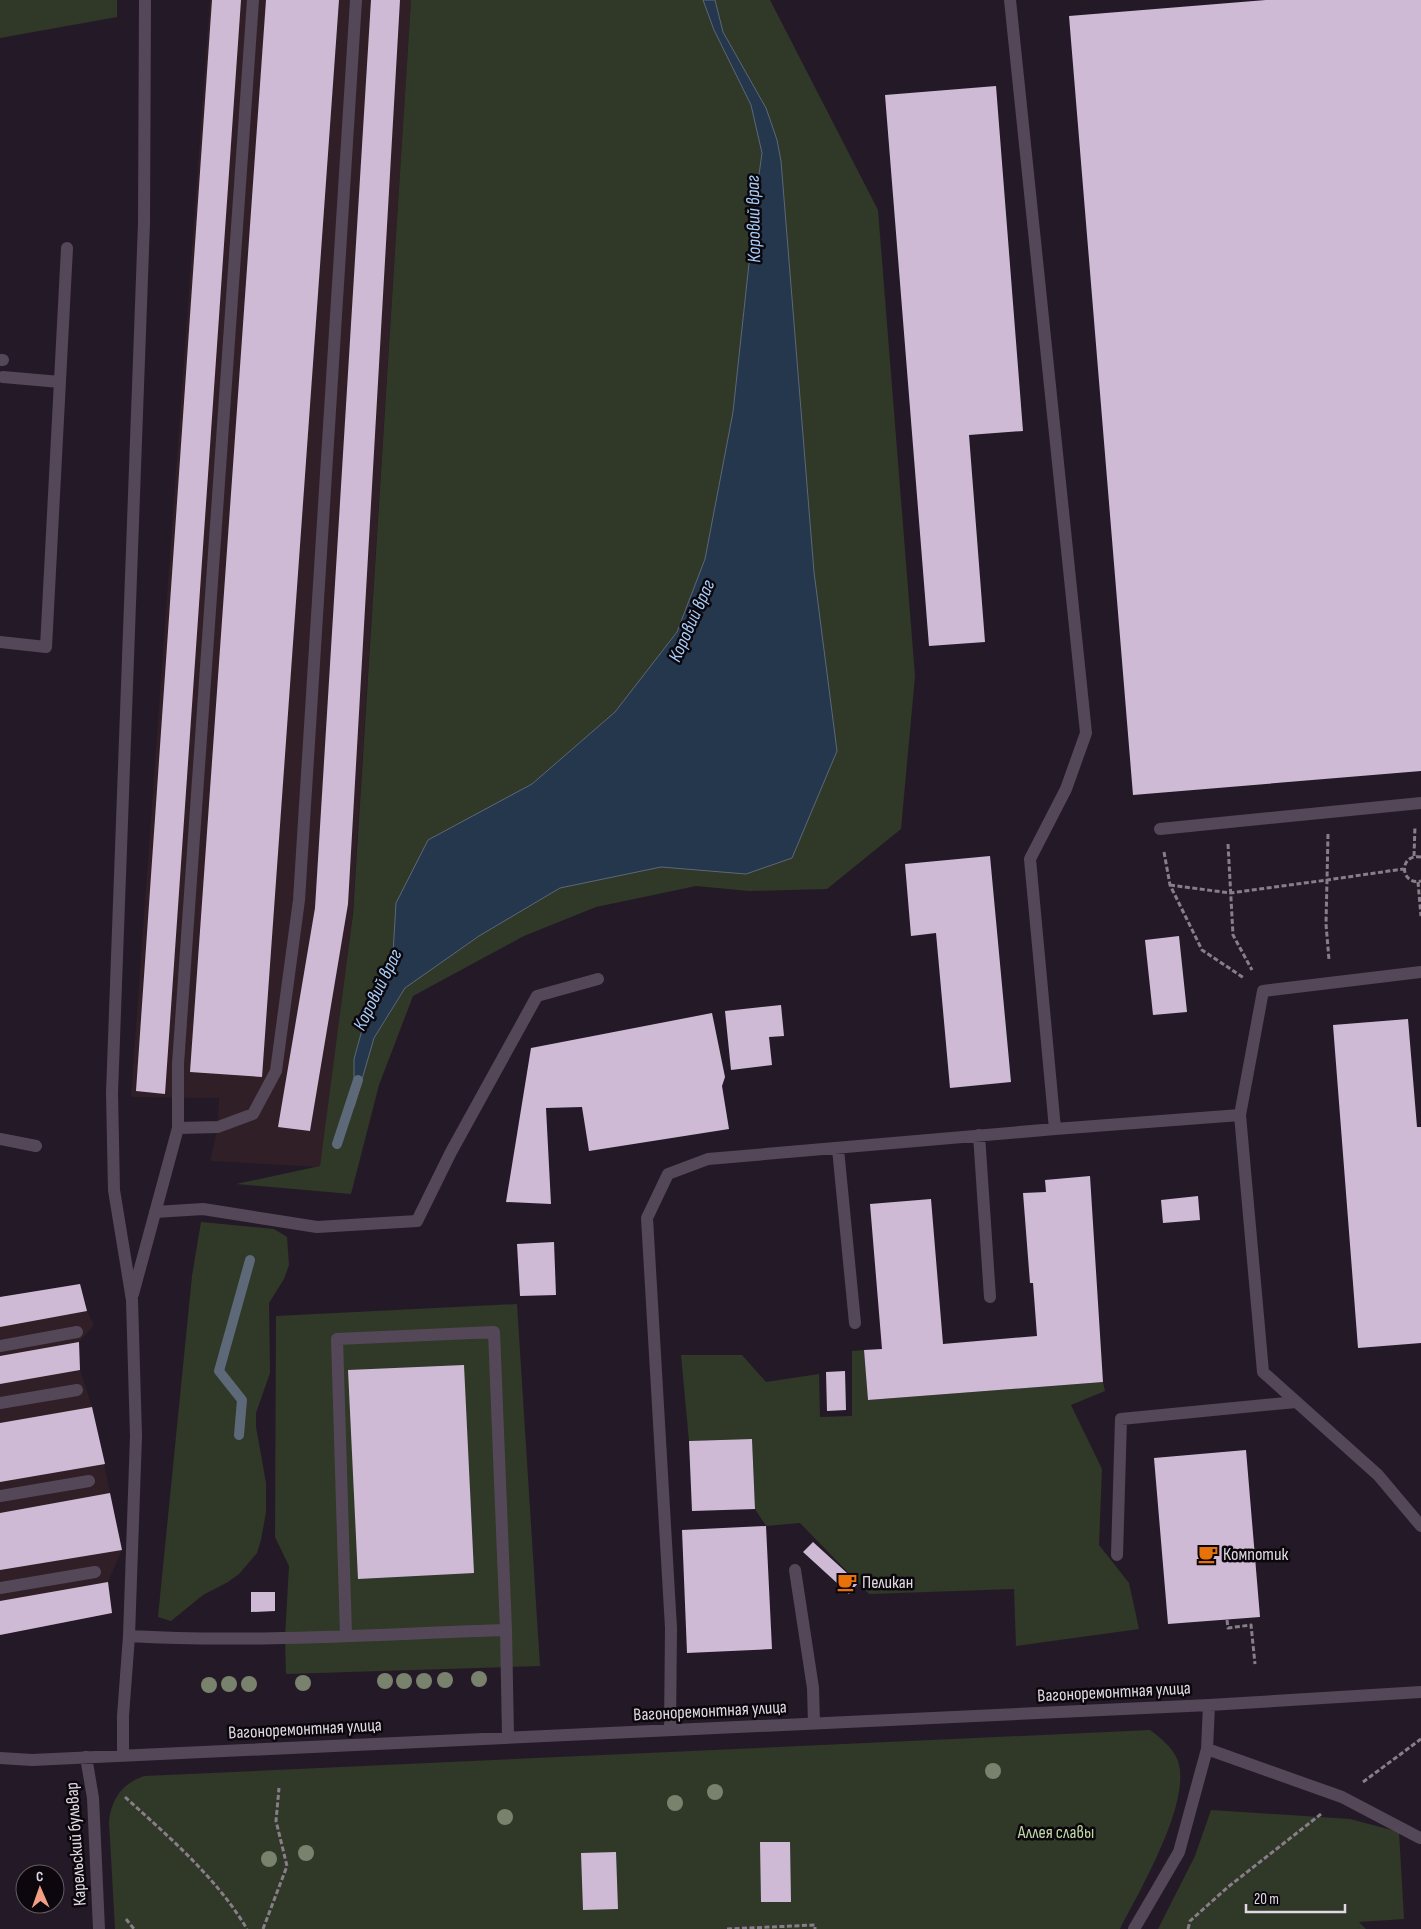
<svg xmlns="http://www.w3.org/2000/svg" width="1421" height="1929" font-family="'Sofia Sans Condensed',sans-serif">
  <rect width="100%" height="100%" fill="#241a27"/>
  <path fill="#311f27" d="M210 0H411L352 921 320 1167 210 1161 218 1127 219 1098 131 1097Z
    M80 1284 87 1311 94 1325 79 1342 80 1370 92 1407 122 1550 108 1582 112 1613 0 1635V1297Z"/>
  <path fill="#303828" d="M0 0H117V17L0 38Z
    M411 0H703L714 30 751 105 762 152 757 189 733 412 705 559 677 632 615 712 532 784 428 841 396 903 393 953 372 994 354 1105 374 1038 405 988 479 936 560 888 661 867 746 874 792 858 837 751 814 572 781 161 777 140 765 108 723 32 715 0H770L878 210 915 676 901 829 827 889 749 891 696 886 596 907 524 936 413 996 379 1085 351 1194 236 1184 320 1166 353 914Z
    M201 1222 274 1229 287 1237 289 1265 284 1279 269 1303 270 1373 256 1413V1427L266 1483V1512L261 1540 257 1553 239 1574 228 1582 203 1595 171 1621 158 1617 192 1276Z
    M517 1304 540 1666 286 1674 285 1637 289 1566 275 1537 276 1316Z
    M864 1350 868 1400 1103 1382 1105 1391 1071 1405 1102 1469 1099 1545 1129 1583 1139 1629 1016 1646 1014 1589 869 1594 800 1523 766 1526 755 1509 752 1439 689 1441 681 1355H742L766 1382 819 1374 820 1417 852 1416V1351Z
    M1150 1730C1161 1738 1173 1748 1178 1761 1192 1802 1139 1892 1120 1929H115L109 1821C112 1798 122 1784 144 1776Z
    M1211 1810 1350 1819 1399 1832 1404 1919 1359 1922 1366 1929H1158L1195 1856Z"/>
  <path fill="#25374c" stroke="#5d6879" d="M703 0H715L723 32 766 108 777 140 781 161 814 572 837 751 792 858 746 874 661 867 560 888 479 936 405 988 374 1038 354 1107V1059L372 994 393 953 396 903 428 840 532 784 615 712 677 632 705 559 733 412 757 189 762 153 751 105 714 30Z"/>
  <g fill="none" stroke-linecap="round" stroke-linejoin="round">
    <path stroke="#5d6879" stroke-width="10" d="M337 1144 358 1080
      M239 1435 242 1400 219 1371 250 1260"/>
  </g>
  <path fill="#cfbad5" d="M212 0H241L165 1094 136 1091Z
    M266 0H339L262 1077 190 1072Z
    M371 0H400L348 904 310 1131 278 1127 315 908Z
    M1266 0H1421V771L1133 795 1069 16Z
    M996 86 1023 431 969 435 985 642 929 646 885 95Z
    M990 856 1011 1082 950 1088 936 933 911 936 905 864Z
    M1179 936 1187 1012 1153 1015 1145 940Z
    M781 1005 784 1036 769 1037 772 1065 731 1070 725 1011Z
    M712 1013 725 1077 722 1086 729 1129 589 1151 582 1107 546 1108 551 1204 506 1202 531 1048Z
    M1408 1019 1417 1127H1421V1343L1358 1348 1333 1025Z
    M1090 1176 1103 1382 868 1400 864 1350 882 1349 870 1204 931 1199 943 1344 1037 1336 1033 1283H1030L1023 1193 1046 1192 1045 1180Z
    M1198 1196 1200 1220 1163 1223 1161 1200Z
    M554 1242 556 1295 520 1296 517 1244Z
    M80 1284 87 1311 0 1327V1297Z
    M79 1342 80 1370 0 1384V1356Z
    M464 1365 474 1573 358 1579 348 1370Z
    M845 1371 846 1410 827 1411 826 1372Z
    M92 1407 105 1464 0 1482V1423Z
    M752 1439 755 1509 692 1511 689 1441Z
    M1246 1450 1260 1617 1168 1624 1154 1458Z
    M110 1493 122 1550 0 1570V1513Z
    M766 1526 772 1649 687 1653 682 1530Z
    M813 1542 858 1583 849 1594 803 1552Z
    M108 1582 112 1613 0 1635V1601Z
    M251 1592H275V1611L251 1612Z
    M760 1842H790L791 1902H761Z
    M616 1852 618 1909 583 1910 581 1853Z"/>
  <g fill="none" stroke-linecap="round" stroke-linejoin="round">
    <path stroke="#877e89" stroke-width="3" stroke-dasharray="5 2.5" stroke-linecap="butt" d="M1328 834 1327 880 1403 869
      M1228 844 1233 935 1252 970
      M1164 852 1170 885 1202 950 1244 978
      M1414 856 1415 826
      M1421 857C1398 853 1400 886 1421 881
      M1418 882 1421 916
      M1170 885 1230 893 1327 880 1326 924 1329 960
      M1227 1620 1228 1628 1251 1625 1255 1664
      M1363 1782 1421 1739
      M125 1797C170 1838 216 1877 247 1929
      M126 1919 134 1929
      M263 1929 287 1866 276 1821 279 1788
      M727 1929 815 1925V1929
      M1188 1929 1190 1921 1228 1887 1321 1814"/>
    <path stroke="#544858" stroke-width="12" d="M1010 0 1086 733 1066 789 1030 859 1055 1129 1240 1115
      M0 360H3
      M3 377 60 382
      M0 642 46 647 67 248
      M1160 829 1421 803
      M1421 972 1263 991 1240 1115 1263 1372 1378 1475 1421 1526
      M178 1128 218 1127 253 1114 276 1071 299 900 356 0
      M979 1135 990 1297
      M0 1139 36 1146
      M838 1149 855 1323
      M155 1212 203 1209 317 1227 417 1221 451 1152 537 996 598 979
      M133 1294 178 1128V1064L253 0
      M0 1346 77 1332
      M0 1403 77 1390
      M0 1496 89 1481
      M1117 1555 1121 1419 1296 1402
      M795 1570 813 1688 814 1723
      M0 1588 95 1572
      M506 1630 508 1737
      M129 1636C254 1643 380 1634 506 1630L494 1332 337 1339 346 1635
      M670 1730 671 1628 647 1218 668 1174 708 1159 1055 1129
      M1207 1749 1342 1797 1420 1838
      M123 1755V1716L129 1636 136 1436 132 1300 114 1190 112 1093 144 223 145 0
      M86 1757 93 1798 99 1929
      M0 1758 32 1760 1209 1705 1421 1692
      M1134 1929 1179 1852 1207 1749 1209 1705"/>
  </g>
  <g fill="#79826c">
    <circle cx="479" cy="1679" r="8"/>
    <circle cx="445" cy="1680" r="8"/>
    <circle cx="385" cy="1681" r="8"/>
    <circle cx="404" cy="1681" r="8"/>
    <circle cx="424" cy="1681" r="8"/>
    <circle cx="303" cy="1683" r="8"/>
    <circle cx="229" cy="1684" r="8"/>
    <circle cx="249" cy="1684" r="8"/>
    <circle cx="209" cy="1685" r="8"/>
    <circle cx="993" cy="1771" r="8"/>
    <circle cx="715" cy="1792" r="8"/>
    <circle cx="675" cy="1803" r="8"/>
    <circle cx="505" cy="1817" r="8"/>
    <circle cx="306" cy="1853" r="8"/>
    <circle cx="269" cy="1859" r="8"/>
  </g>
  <defs>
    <symbol id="cafe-bare" viewBox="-9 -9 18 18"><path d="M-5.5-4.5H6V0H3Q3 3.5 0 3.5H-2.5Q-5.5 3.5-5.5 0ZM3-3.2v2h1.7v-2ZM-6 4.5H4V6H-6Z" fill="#e8710a" stroke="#0b070c" stroke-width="2.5" paint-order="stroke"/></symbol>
  </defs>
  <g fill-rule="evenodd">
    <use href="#cafe-bare" x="1194" y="1540" width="28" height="28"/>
    <use href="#cafe-bare" x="833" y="1568" width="28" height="28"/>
  </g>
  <g text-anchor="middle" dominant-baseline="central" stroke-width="5" stroke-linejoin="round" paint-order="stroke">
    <g font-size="18" fill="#e0d9e2" stroke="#0b070c" text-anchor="start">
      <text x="1223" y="1554">Компотик</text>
      <text x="862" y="1582">Пеликан</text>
    </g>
    <g font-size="18" fill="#e0d9e2" stroke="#0b070c">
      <text transform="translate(1114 1692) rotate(-3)">Вагоноремонтная улица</text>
      <text transform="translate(710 1711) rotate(-3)">Вагоноремонтная улица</text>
      <text transform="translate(305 1729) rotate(-3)">Вагоноремонтная улица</text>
      <text transform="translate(76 1844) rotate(-94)">Карельский бульвар</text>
    </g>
    <g font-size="18" fill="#bed7a4" stroke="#0b070c">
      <text x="1056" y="1832">Аллея славы</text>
    </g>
    <g font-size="19" font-style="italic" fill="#a8cefa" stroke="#0b070c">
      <text transform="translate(754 219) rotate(-91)">Коровий враг</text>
      <text transform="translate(692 621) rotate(-66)">Коровий враг</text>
      <text transform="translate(378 990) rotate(-64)">Коровий враг</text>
    </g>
  </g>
  <g transform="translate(40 1889) rotate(358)"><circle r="24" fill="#0b070c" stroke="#605b62"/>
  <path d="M0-4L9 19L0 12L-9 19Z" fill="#f39f83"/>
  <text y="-8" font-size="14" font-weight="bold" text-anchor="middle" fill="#e0d9e2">С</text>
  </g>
  <path d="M1246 1904v8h99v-8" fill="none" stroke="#e0d9e2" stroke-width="2.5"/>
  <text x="1254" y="1904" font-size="15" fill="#e0d9e2" stroke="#0b070c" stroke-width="4" paint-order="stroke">20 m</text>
</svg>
